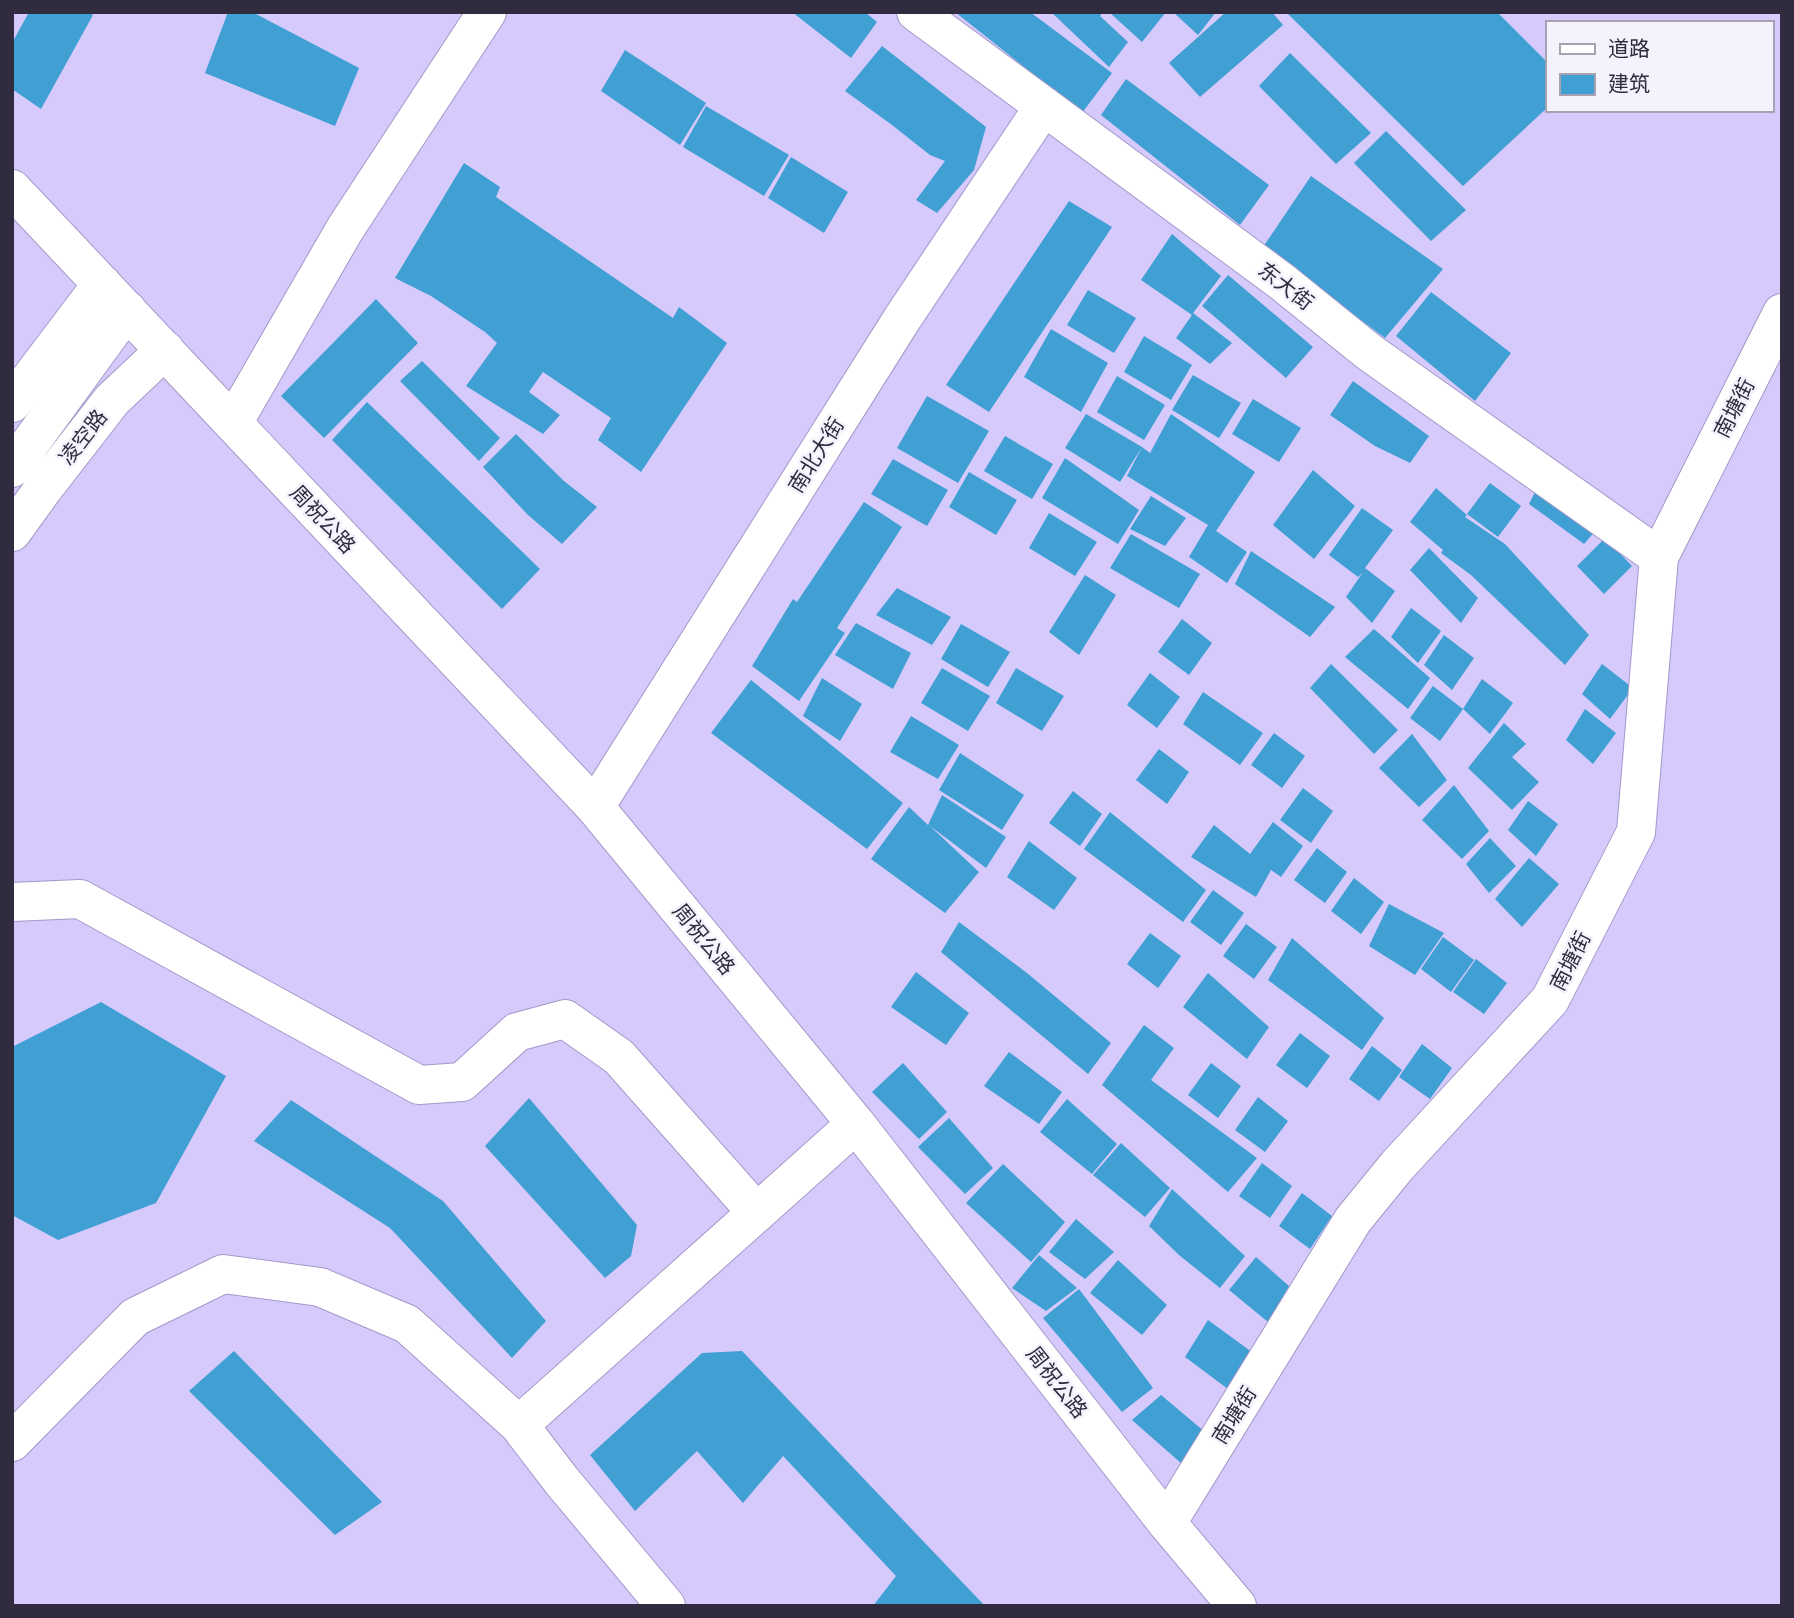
<svg xmlns="http://www.w3.org/2000/svg" width="1794" height="1618" font-family="Figtree,'Noto Sans SC',sans-serif">
  <rect width="100%" height="100%" fill="#d6cafd"/>
  <path fill="#409fd3" d="M29 12H89L93 15 41 109 12 89V43Z
    M228 12H252L359 68 335 126 205 73Z
    M792 12H865L877 22 851 58Z
    M955 12H1030L1112 73 1082 113Z
    M1051 12H1103L1100 16 1128 42 1109 67Z
    M1109 12H1166L1142 42Z
    M1173 12H1216L1198 35Z
    M1226 12H1272L1283 25 1200 97 1169 63Z
    M1286 12H1497L1547 62V108L1463 186Z
    M882 46 986 127 974 170 937 213 916 200 945 161 930 155 892 125 845 91Z
    M625 50 706 103 680 145 601 91Z
    M1290 53 1371 133 1336 164 1259 86Z
    M1126 79 1269 185 1240 225 1101 115Z
    M706 106 789 155 764 196 683 147Z
    M1386 131 1466 210 1431 241 1354 163Z
    M791 157 848 192 824 233 768 198Z
    M464 163 500 187 496 197 673 318 679 307 727 343 641 472 598 440 611 418 543 372 529 392 560 415 543 434 466 386 497 343 485 332 431 296 395 278Z
    M1311 176 1443 269 1385 338 1263 247Z
    M1069 201 1112 227 989 412 946 385Z
    M1172 234 1221 276 1193 313 1232 343 1210 364 1176 338 1192 315 1141 280Z
    M1228 275 1313 347 1286 378 1202 306Z
    M1088 290 1136 318 1114 353 1067 325Z
    M1431 292 1511 353 1475 401 1396 336Z
    M376 299 418 343 324 438 281 396Z
    M1051 329 1108 363 1081 412 1024 377Z
    M1144 336 1192 365 1171 400 1124 372Z
    M422 361 500 438 479 461 400 381Z
    M1193 375 1241 403 1219 438 1172 410Z
    M1117 376 1165 405 1144 440 1097 412Z
    M1353 381 1429 436 1410 463 1375 446 1330 415Z
    M927 396 989 431 958 483 897 448Z
    M1253 399 1301 428 1279 462 1232 434Z
    M367 402 540 569 502 609 332 440Z
    M1086 414 1142 447 1120 482 1065 448Z
    M1171 414 1255 472 1216 531 1247 552 1227 583 1189 557 1208 525 1127 476 1142 447 1150 453Z
    M516 434 564 481 597 507 562 544 528 515 483 467Z
    M1005 436 1053 464 1032 499 984 471Z
    M1065 458 1139 510 1118 544 1042 498Z
    M893 459 948 490 927 526 871 494Z
    M1313 470 1355 506 1314 559 1273 525Z
    M969 472 1017 500 996 535 949 507Z
    M1543 476 1603 522 1584 544 1529 504Z
    M1490 483 1521 506 1498 537 1467 514Z
    M1436 488 1467 515 1465 517 1505 544 1589 635 1565 665 1471 575 1441 553 1443 550 1410 522Z
    M1151 496 1186 518 1165 546 1130 529Z
    M864 502 902 527 837 628 845 633 799 701 752 666 793 599 797 602Z
    M1362 508 1393 530 1365 568 1395 591 1372 623 1346 597 1363 572 1358 577 1329 555Z
    M1049 513 1097 542 1075 576 1029 548Z
    M1131 534 1200 574 1179 608 1110 568Z
    M1605 538 1632 566 1604 594 1577 566Z
    M1429 548 1478 598 1461 623 1410 570Z
    M1251 551 1335 607 1310 637 1235 584Z
    M1085 575 1116 595 1079 655 1049 632Z
    M897 588 951 617 932 645 876 615Z
    M1411 608 1441 631 1418 663 1391 637Z
    M1182 619 1212 643 1189 675 1158 652Z
    M856 623 911 653 893 689 835 655Z
    M961 624 1010 652 988 687 941 659Z
    M1374 629 1430 678 1408 709 1345 657Z
    M1444 635 1474 658 1452 690 1424 665Z
    M1331 664 1398 730 1374 754 1310 688Z
    M1602 664 1633 688 1610 719 1582 694Z
    M942 668 990 696 968 731 921 703Z
    M1016 668 1064 696 1042 731 996 703Z
    M1150 673 1180 697 1157 728 1127 705Z
    M822 678 862 704 840 741 803 716Z
    M1482 679 1513 703 1490 734 1463 709Z
    M751 680 903 803 867 849 711 733Z
    M1433 686 1463 709 1440 741 1410 718Z
    M1203 692 1263 733 1240 765 1183 724Z
    M1585 709 1616 733 1593 764 1566 740Z
    M911 716 959 745 938 779 890 752Z
    M1504 723 1526 744 1512 757 1539 782 1512 810 1468 768Z
    M1274 733 1305 756 1282 788 1251 765Z
    M1412 734 1447 780 1419 807 1379 768Z
    M1159 749 1189 772 1167 804 1136 780Z
    M960 753 1024 795 1002 830 939 790Z
    M1454 785 1489 831 1462 859 1422 820Z
    M1303 788 1333 811 1311 843 1280 820Z
    M1073 791 1102 814 1080 846 1049 823Z
    M942 795 1006 837 986 868 930 826 979 872 945 913 871 859 909 807 928 825Z
    M1528 801 1558 824 1536 856 1508 830Z
    M1110 812 1206 890 1183 922 1084 849Z
    M1273 822 1303 846 1281 877 1271 870 1256 897 1191 857 1214 825 1250 854Z
    M1490 838 1516 866 1489 893 1466 864Z
    M1029 841 1077 878 1054 910 1007 877Z
    M1317 848 1347 872 1325 903 1294 880Z
    M1529 858 1559 884 1522 927 1495 899Z
    M1354 878 1384 902 1361 934 1331 911Z
    M1213 890 1244 913 1221 945 1190 922Z
    M1389 904 1444 933 1415 975 1369 946Z
    M959 922 1027 973 1111 1043 1088 1074 941 952Z
    M1246 924 1277 947 1254 979 1223 956Z
    M1150 933 1181 956 1158 988 1127 964Z
    M1443 937 1474 960 1451 992 1421 969Z
    M1292 938 1384 1018 1362 1050 1268 980Z
    M1476 959 1507 983 1484 1014 1453 992Z
    M916 972 969 1013 946 1045 891 1007Z
    M1208 973 1269 1027 1247 1059 1183 1007Z
    M101 1002 226 1076 156 1203 58 1240 12 1215V1047Z
    M1144 1025 1174 1048 1151 1080 1257 1158 1228 1192 1102 1085Z
    M1300 1033 1330 1056 1307 1088 1276 1065Z
    M1422 1044 1452 1068 1430 1099 1399 1077Z
    M1372 1046 1402 1070 1379 1101 1349 1079Z
    M1009 1052 1062 1092 1039 1124 984 1086Z
    M903 1063 947 1112 919 1139 872 1092Z
    M1211 1063 1241 1086 1218 1118 1188 1095Z
    M1258 1097 1288 1121 1265 1152 1235 1130Z
    M529 1098 637 1225 631 1256 605 1278 485 1146Z
    M1067 1099 1117 1144 1092 1174 1040 1132Z
    M291 1100 443 1201 546 1321 512 1358 390 1228 254 1141Z
    M949 1118 993 1168 965 1194 918 1147Z
    M1121 1143 1170 1188 1145 1217 1093 1175Z
    M1262 1163 1292 1186 1270 1218 1239 1196Z
    M1003 1164 1065 1222 1031 1262 966 1203Z
    M1172 1189 1245 1256 1220 1288 1179 1255 1149 1226Z
    M1302 1193 1332 1216 1310 1249 1279 1226Z
    M1076 1219 1114 1252 1085 1279 1049 1252Z
    M1039 1255 1077 1288 1046 1311 1012 1288Z
    M1256 1257 1298 1294 1273 1326 1229 1290Z
    M1118 1260 1167 1305 1142 1335 1090 1293Z
    M1079 1289 1153 1388 1122 1412 1043 1318Z
    M1208 1320 1256 1355 1228 1389 1185 1357Z
    M234 1351 382 1502 335 1535 189 1391Z
    M742 1351 985 1606H873L896 1576 783 1456 743 1503 697 1451 635 1511 590 1455 702 1353Z
    M1161 1395 1211 1437 1182 1464 1132 1420Z"/>
  <g fill="none" stroke-linecap="round" stroke-linejoin="round">
    <defs>
      <path id="minor" d="M916 12 1281 281 1369 352 1659 557
        M12 189 595 807 856 1124 1167 1523 1237 1606
        M12 403 102 284
        M233 423 345 229 487 12
        M12 468 127 310
        M12 532 43 489 112 400 165 350
        M595 807 902 319 1044 106
        M12 902 80 899 419 1085 462 1082 517 1032 565 1019 619 1057 757 1213
        M519 1425 856 1124
        M12 1442 135 1317 223 1274 320 1287 407 1324 519 1425 561 1480 666 1606
        M1167 1523 1353 1220 1397 1166 1550 1000 1636 832 1659 557 1782 313"/>
    </defs>
    <use href="#minor" stroke="#a498c8" stroke-width="40"/>
    <use href="#minor" stroke="#fff" stroke-width="38"/>
  </g>
  <g text-anchor="middle" dominant-baseline="central" stroke-width="5" stroke-linejoin="round" paint-order="stroke">
    <g font-size="21" fill="#312b3f" stroke="#f4f2fc">
      <text transform="translate(1286 286) rotate(38)">东大街</text>
      <text transform="translate(1734 408) rotate(-63)">南塘街</text>
      <text transform="translate(83 437) rotate(-52)">凌空路</text>
      <text transform="translate(816 455) rotate(-58)">南北大街</text>
      <text transform="translate(323 519) rotate(47)">周祝公路</text>
      <text transform="translate(704 939) rotate(51)">周祝公路</text>
      <text transform="translate(1570 961) rotate(-63)">南塘街</text>
      <text transform="translate(1057 1382) rotate(52)">周祝公路</text>
      <text transform="translate(1234 1415) rotate(-58)">南塘街</text>
    </g>
  </g>
  <rect width="1794" height="1618" fill="none" stroke="#312b3f" stroke-width="28"/>
  <rect x="1546" y="21" width="228" height="91" fill="#f4f2fc" stroke="#a6a2b0" stroke-width="2"/>
  <rect x="1560" y="44" width="35" height="10" fill="#ffffff" stroke="#a6a2b0" stroke-width="2"/>
  <text x="1608" y="56" font-size="21" fill="#312b3f">道路</text>
  <rect x="1560" y="74" width="35" height="21" fill="#409fd3" stroke="#a6a2b0" stroke-width="2"/>
  <text x="1608" y="91" font-size="21" fill="#312b3f">建筑</text>
</svg>
